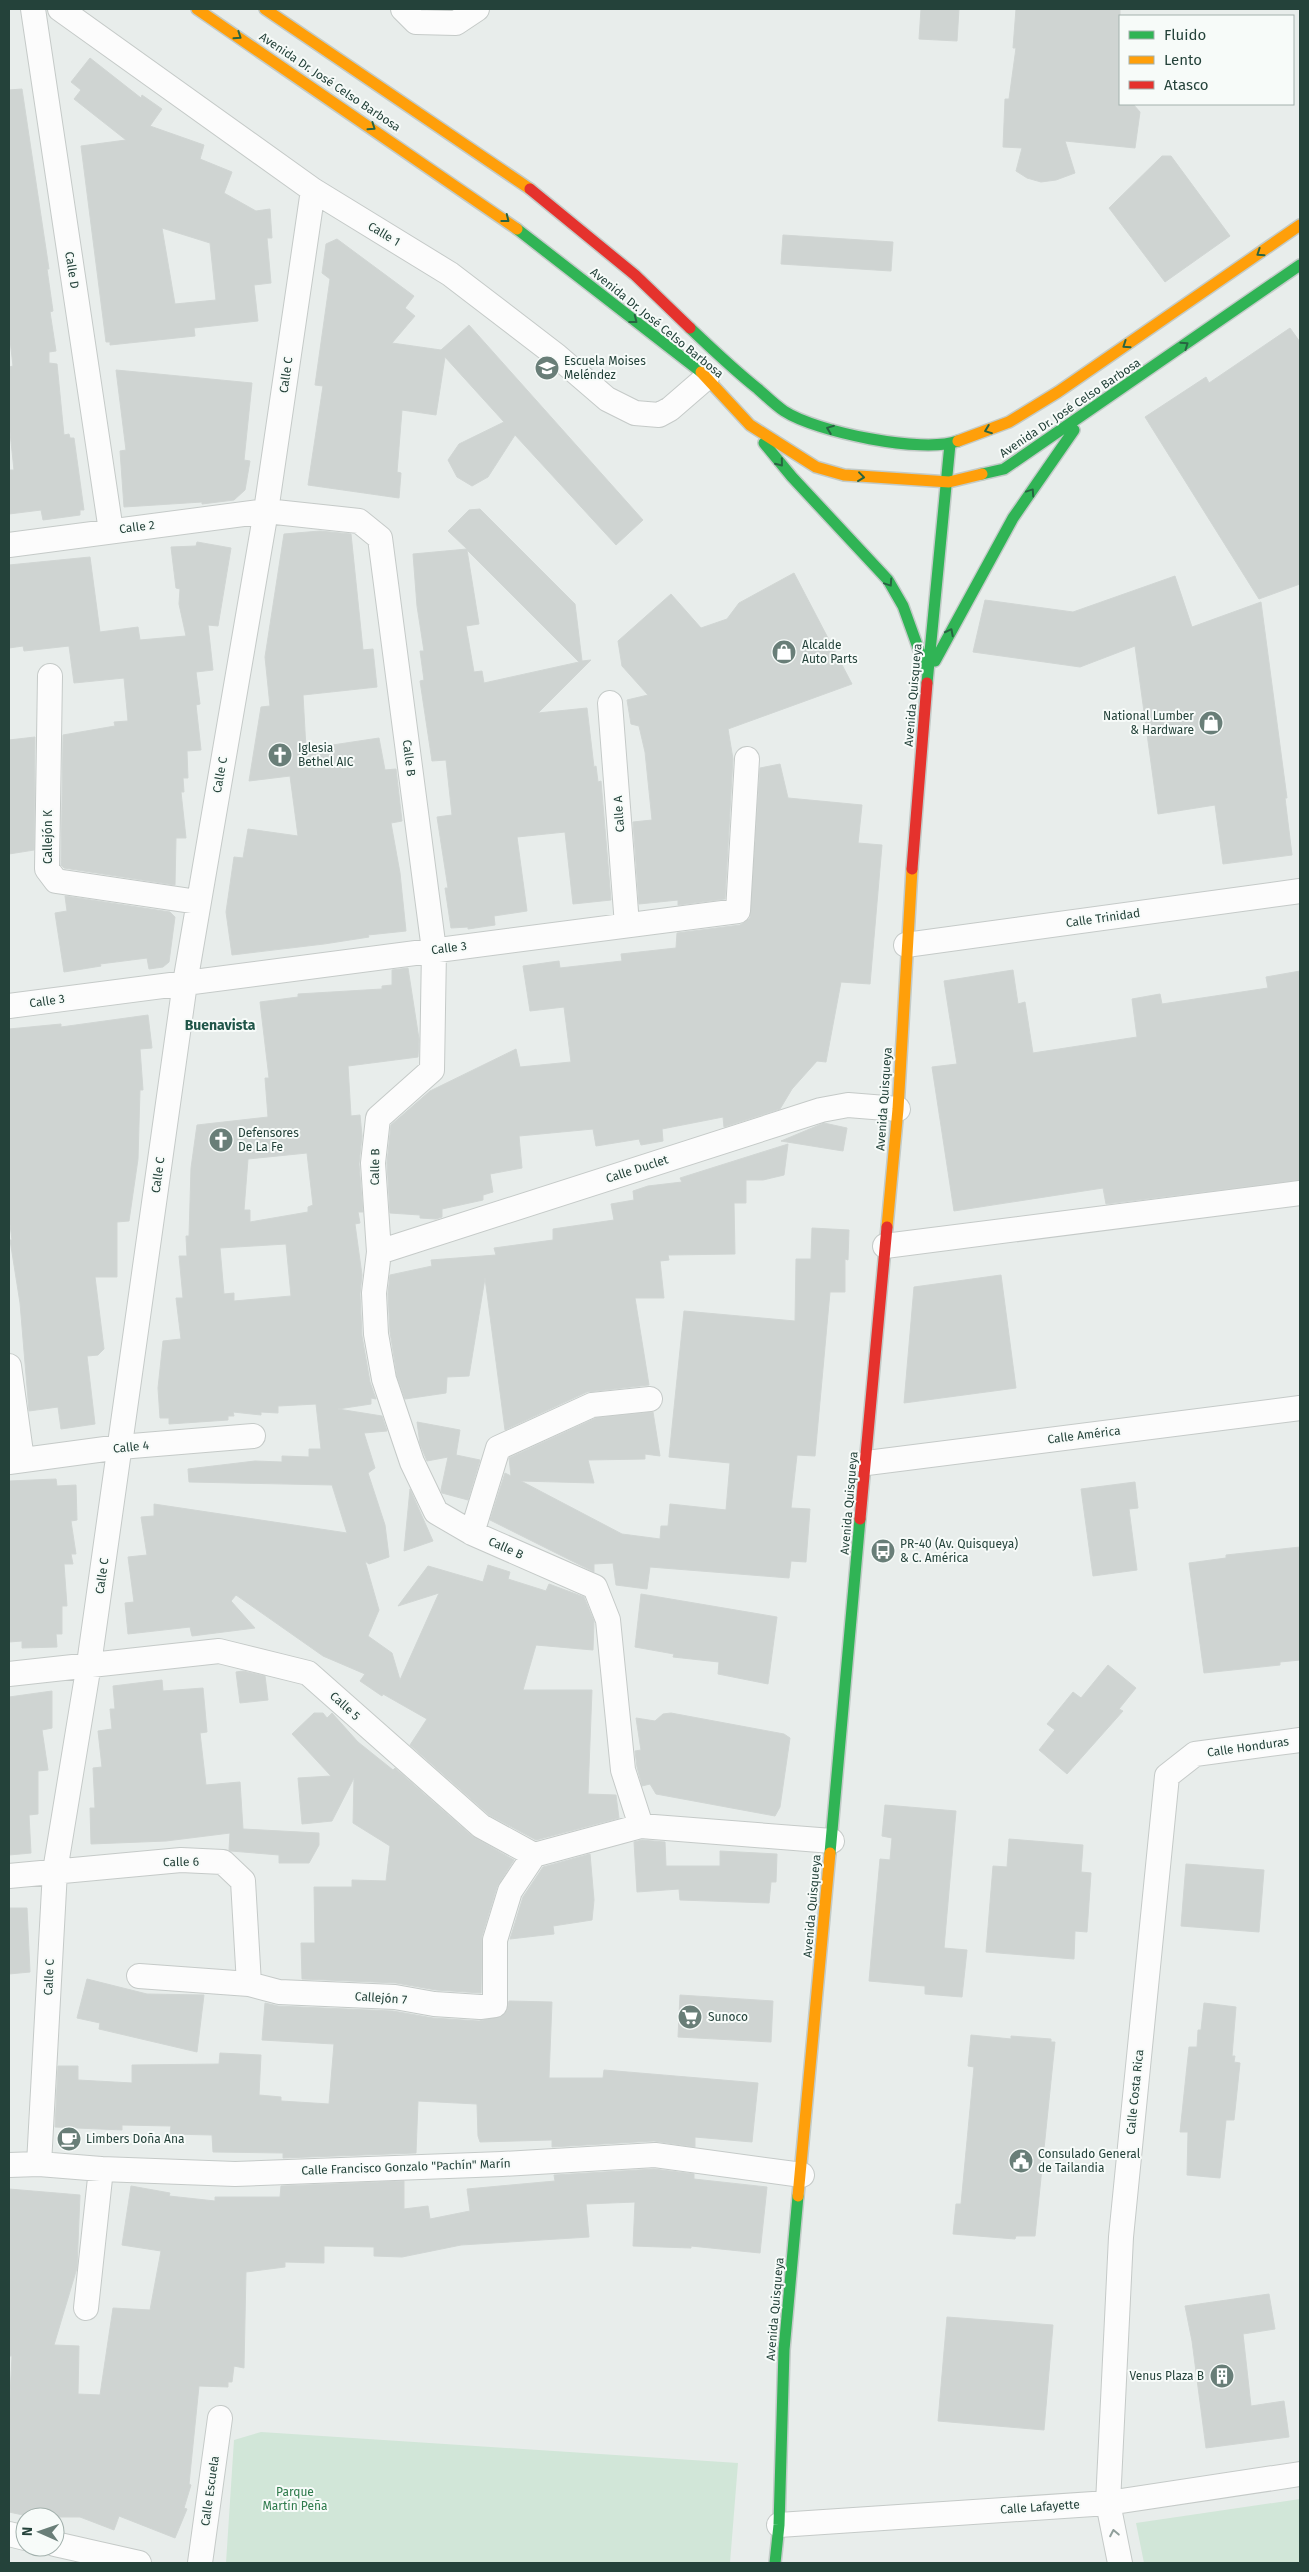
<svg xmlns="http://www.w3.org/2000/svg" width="1309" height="2572" font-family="'Fira Sans',sans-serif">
  <rect width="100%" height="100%" fill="#e8edeb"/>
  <path fill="#d1e6d8" d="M261 2432 738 2463 730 2563H226L234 2440Z
    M1300 2499V2563H1144L1136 2523Z"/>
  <path fill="#cfd4d2" stroke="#d1d6d4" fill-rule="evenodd" d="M921 9H959L957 41 919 39Z
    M1016 9H1120V104H1133L1140 112 1135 148 1065 141 1075 173 1056 180 1041 182 1027 178 1016 171 1022 148 1003 147 1005 99H1009L1016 48H1013Z
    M90 58 141 98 142 95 162 109 150 126 204 145 200 159 232 172 224 193 256 211 270 209 272 238H267L271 283 254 285 258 321 194 328 195 336 110 345V342H106L81 146 126 140 74 99 81 90 71 82ZM162 228 210 243 216 300 175 304Z
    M22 89 49 269H47L53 311 50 312 56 351 49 352V363L57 364 64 435 69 434 70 438H74L84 510H80V515L43 520 41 510 9 514V470H14L9 423V367L13 366 9 331V90Z
    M1162 156H1171L1230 236 1165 282 1109 208Z
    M783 235 893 242 891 271 781 264Z
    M337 239 414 296 405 308 415 316 392 343 441 350 469 325 643 520 616 545 515 435 488 477 472 486 457 477 448 460 459 444 504 422 445 357 436 415 402 410 397 472 401 473 399 498 308 485 323 386 315 385 330 279 322 273 326 244Z
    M1290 328 1300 342V584L1259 599 1145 417 1206 377 1209 383Z
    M116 370 252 383 244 460 250 461 245 490 234 500 202 504V502L124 507 120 451 126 450Z
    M480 509 575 604 582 661 591 660 538 713 587 708 594 767 596 766 598 782 601 781 611 900 573 904 565 832 517 837 527 911 494 916 495 925 468 929V927L451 928 445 888H448L437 817 452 815 446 760 432 761 420 681 424 680 420 651H424L417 606 413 554 467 549 448 531 469 510ZM467 550 579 662 484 683 482 671 474 672 466 626 479 624Z
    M320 531 351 534 363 650 373 649 377 687 303 695 306 749 379 738 385 770 396 769 402 821 391 823 400 873 406 931 368 935 369 937 324 944 232 955 226 912 234 857 243 858 248 829 298 836 290 776 249 781 261 707 270 706 265 657 284 534Z
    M197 542 231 548 218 626 208 625 213 670 196 672 200 704 196 705 201 750 187 751 188 778H183L184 792H181L186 838H176L175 885 64 868 61 865 63 735 115 726 114 722 128 721 124 678 74 683 69 646 24 651 23 646 9 648V565L90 557 100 632 138 627 140 640 186 636 179 604 180 589 176 588 171 547 196 546Z
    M794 573 852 684 728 729 733 759 725 899 678 905V900L639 904 633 822 652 820 645 752 639 726 631 724 627 700 648 695 622 666 618 641 671 594 701 628 727 619 739 603Z
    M1175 576 1192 627 1261 602 1287 798H1285L1292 855 1223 864 1215 805 1158 814 1135 646 1080 667 973 652 985 600 1073 612Z
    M35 737 34 850 9 854V740Z
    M780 764 788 798 862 805 858 843 882 845 870 984 841 982 826 1062 817 1061 792 1089 780 1109 724 1127 723 1117 662 1129 663 1141 641 1145 639 1139 596 1146 593 1129 519 1136 522 1168 490 1174 493 1192 483 1195V1200L442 1209V1217L436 1219 420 1218V1215L390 1213 387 1163 391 1125 430 1091 516 1049 520 1067 571 1062 564 1007 530 1011 523 966 559 961 560 968 622 961 621 954 676 948 677 933 740 925 750 918 760 768Z
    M65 896 170 912 175 917 169 962 163 967 149 969 147 958 100 964 101 966 64 972 55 913 67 911Z
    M408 968 419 1039 418 1057 348 1066 351 1116 360 1115 362 1136 359 1164 363 1212H358L360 1223 355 1224 362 1275 360 1294 362 1336 370 1382 376 1399 371 1398V1404L338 1409 382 1416 387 1431 364 1433 375 1468 368 1473 385 1525 389 1557 369 1564 365 1561 379 1610 368 1636 392 1653 400 1680 439 1593 398 1606 428 1566 483 1582 488 1565 510 1572 508 1579 546 1591 549 1584 584 1597 594 1621 593 1650 536 1645 523 1690H592L588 1794 616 1795 619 1818 536 1840 489 1815 410 1745 427 1719 383 1694 382 1696 360 1681 365 1674 323 1656 236 1595 231 1601 255 1628 192 1636 190 1627 128 1634 125 1603 134 1602 128 1557 147 1555 141 1517 154 1516V1504L347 1533 332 1485 189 1482 188 1469 255 1461 282 1462V1456L309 1457V1449H321L316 1404 278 1406V1413L261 1412V1415L233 1412 234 1416H228V1420L169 1424V1418H160L158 1388 163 1341 181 1339 176 1298H183L179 1256H187L186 1236H189L191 1168 197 1125 268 1117 265 1078H269L260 1002 298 997V994L382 989V986L392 985V970ZM307 1153 313 1205 308 1207V1212L250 1222V1210H244L248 1159ZM286 1244 291 1296 234 1301V1293L224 1294 220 1248Z
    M1013 970 1018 1004 1025 1002 1033 1053 1137 1037 1132 999 1160 994 1162 1004 1268 988 1266 977 1300 971V1180L1106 1204 1103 1188 954 1211 932 1067 957 1064 944 981Z
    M148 1015 152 1048 140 1049 143 1090H140L138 1159 129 1221 117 1222V1277H95L104 1349 98 1355 87 1356 95 1424 61 1429 58 1407 29 1411 20 1303 10 1240H12L9 1217V1029L61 1024V1027Z
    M824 1123 847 1128 843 1151 781 1141Z
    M788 1144 784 1175 763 1180H746V1203H734L735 1254 668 1255 669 1260 660 1261 664 1298H635L649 1385 587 1392 505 1430 485 1278 469 1376 447 1377 446 1393 405 1399 397 1376 390 1332 388 1294 390 1275 432 1266 431 1260 496 1255 494 1248 553 1240V1229L614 1220 611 1204 634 1200 633 1191 648 1186 682 1182 680 1178Z
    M812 1228 849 1230 848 1260 845 1259V1292H830L815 1456 797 1455 791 1508 810 1509 806 1562 791 1561 789 1578 650 1567 647 1589 616 1585 613 1563 594 1564V1572L490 1520 505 1473 511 1476 509 1458 596 1418 653 1412 660 1456 645 1454V1459L588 1460 594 1483 521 1481 622 1534 660 1539 661 1526H668L670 1504 726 1510 730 1463 669 1457 684 1311 795 1321 796 1259H811Z
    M1001 1275 1016 1388 904 1403 914 1287Z
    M417 1422 460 1430 456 1455 480 1460 468 1500 442 1493 441 1490 448 1457 427 1461 420 1444Z
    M56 1479 57 1486 76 1485 77 1520 71 1521 76 1554H71L73 1564H64L67 1606H62V1634H56L57 1647 22 1648V1641L9 1642V1481Z
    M1135 1482 1138 1508 1129 1509 1137 1570 1093 1576 1081 1489Z
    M410 1489 433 1541 404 1551Z
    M1300 1547V1660L1280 1662V1665L1204 1673 1189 1563 1226 1558V1555Z
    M641 1594 777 1617 768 1684 718 1674 719 1662 673 1657 674 1654 635 1647Z
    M1108 1665 1136 1688 1119 1709 1123 1711 1067 1774 1039 1750 1055 1730 1047 1724 1073 1692 1081 1698Z
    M243 1671 265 1676 268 1700 240 1703 236 1672Z
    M162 1680 163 1691 203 1688 207 1732 200 1733 206 1785 240 1782 243 1829 319 1833V1845L309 1863H279V1855L231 1851 229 1850 230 1833 166 1841 91 1844 90 1808H95L93 1768 102 1767 98 1731 112 1729 110 1709H115L113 1686Z
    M52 1691V1728L42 1730 48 1770 38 1771V1814L29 1815 31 1853 9 1855V1697Z
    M314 1713H323L327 1718 332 1713 358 1742 393 1770 395 1768 472 1836 514 1860 497 1887 482 1936 481 1993 436 1990 396 1983 302 1979 301 1943H315L314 1887H352V1880L386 1881 390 1846 353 1823 354 1778 332 1821 302 1824 298 1778 331 1776 292 1734Z
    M671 1713 784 1734 790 1738 780 1807 775 1816 656 1794 650 1784 642 1786 637 1767 635 1751 641 1750 636 1718 655 1721 663 1714Z
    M885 1805 956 1811 944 1948 967 1950 962 1997 925 1994V1986L869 1981 880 1859 890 1860 892 1838 882 1836Z
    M1009 1839 1083 1845 1081 1872 1091 1873 1087 1932 1075 1931 1074 1959 986 1952 993 1866 1007 1867Z
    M642 1840 665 1842 666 1866H720V1851L777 1854 776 1882H771L769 1903 680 1900 679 1889 637 1892 634 1842Z
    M590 1854 594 1900 592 1920 553 1926 554 1934 510 1939 523 1897 543 1867Z
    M1186 1864 1264 1870 1259 1932 1181 1926Z
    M9 1908H27L30 1972 9 1974Z
    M87 1979 147 1994 204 1995 197 2052 99 2029 100 2023 77 2018Z
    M680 1995 773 2001 771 2042 678 2037Z
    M509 2001 552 2002 549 2078H603L604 2070 758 2083 752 2142 695 2137V2147L654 2141 552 2147V2140L480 2142 478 2136 477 2104 418 2101 416 2153 283 2158V2153L213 2152 212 2135 170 2134 171 2126 122 2125V2130L55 2127 58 2066H78V2080L132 2083V2065L219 2064 220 2053 261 2055 259 2095 281 2097V2101L329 2104 334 2044 262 2040 265 2003 278 2006 393 2011 433 2018 479 2021 502 2016 507 2011Z
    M1204 2003 1236 2007 1232 2056H1235L1234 2062 1240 2063 1234 2120H1226L1220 2178 1187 2175 1188 2132H1180L1189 2047H1197L1198 2030H1201Z
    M971 2035 1011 2039V2036L1051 2039V2042H1055L1035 2236H1016L1015 2239 953 2234 956 2204H961L974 2067 968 2066Z
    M654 2169 694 2174V2179L767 2187 760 2253 691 2246V2248L633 2246 635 2202 586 2204 589 2237 461 2245 402 2257 374 2256V2247L324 2246V2263L285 2262V2267L246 2272 244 2368 234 2366 232 2382H228V2387L199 2386 189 2484 191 2485 184 2508 187 2509 175 2538 119 2516 114 2530 80 2517H32L9 2512V2417L12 2356H9V2189L80 2195 77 2268 54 2345 79 2346 78 2394 100 2395 113 2308 150 2310 161 2251 122 2245 131 2186 170 2193 169 2196 215 2201V2197H280L281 2186 404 2181V2209L428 2206 430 2219 470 2211 467 2189 555 2181 554 2175Z
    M1269 2294 1275 2329 1243 2334 1251 2406 1284 2401 1289 2437 1206 2448 1192 2341 1185 2306Z
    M947 2317 1053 2325 1044 2430 938 2421Z"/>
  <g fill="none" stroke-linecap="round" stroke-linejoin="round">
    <defs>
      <path id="street" d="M33 9 111 531
        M60 9 313 190 450 274 557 356 607 399 635 413 659 415 670 409 707 377
        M403 9 416 22 456 23 477 9
        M9 545 266 511 359 521 380 538 434 950 432 1070 378 1118 373 1163 379 1252 374 1293 376 1334 384 1379 412 1462 436 1512 472 1533 595 1587 608 1620 623 1770 641 1826
        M50 676 47 869 56 881 198 902
        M610 703 627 925
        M906 945 1300 891
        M9 1006 738 911 747 759
        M885 1246 1300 1193
        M379 1252 821 1110 848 1105 898 1109
        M9 1366 22 1460
        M9 1462 120 1447 253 1436
        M867 1463 1300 1408
        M472 1533 498 1448 592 1405 650 1399
        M9 1674 219 1651 308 1673 481 1826 534 1855 641 1826 832 1841
        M9 1876 181 1860 223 1862 243 1881 249 1984
        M139 1976 249 1984 279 1992 395 1997 434 2004 480 2007 495 2005V1940L510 1891 534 1855
        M39 2164 55 1871 89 1664 185 983 266 511 313 190
        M9 2165 39 2164 101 2169 235 2174 502 2164 655 2155 802 2175
        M86 2308 101 2169
        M779 2525 1108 2503 1300 2474
        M9 2534 25 2538
        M55 2544 139 2563
        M200 2563 220 2418
        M1120 2563 1108 2503 1121 2237 1167 1776 1195 1754 1300 1740"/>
      <path id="fast" d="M517 229 701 372
        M690 328C712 349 734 370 758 389 766 396 775 405 784 411 816 432 923 454 958 441
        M764 443 792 477 888 580 903 606 925 667
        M982 474 1004 469 1300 265
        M935 661 1013 518 1074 430
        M927 683 950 444
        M830 1853 860 1519
        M775 2563 779 2525 784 2350 798 2196"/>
      <path id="slow" d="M197 9 517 229
        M265 9 530 189
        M701 372 750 425 816 467 844 475 949 482 982 474
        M958 441 1009 422 1058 392 1300 225
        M887 1227 898 1109 912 869
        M798 2196 830 1853"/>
      <path id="jam" d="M530 189 635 275 690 328
        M912 869 927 683
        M860 1519 887 1227"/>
    </defs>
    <use href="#street" stroke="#c5cac8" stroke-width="26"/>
    <use href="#fast" stroke="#c3cbc8" stroke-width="14"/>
    <use href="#slow" stroke="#c3cbc8" stroke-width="14"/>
    <use href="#jam" stroke="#c3cbc8" stroke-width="14"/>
    <use href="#street" stroke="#fcfcfc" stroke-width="24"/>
    <use href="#fast" stroke="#30b455" stroke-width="11"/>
    <use href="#slow" stroke="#ff9f0a" stroke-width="11"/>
    <use href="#jam" stroke="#e5322d" stroke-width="11"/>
  </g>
  <defs><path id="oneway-chevron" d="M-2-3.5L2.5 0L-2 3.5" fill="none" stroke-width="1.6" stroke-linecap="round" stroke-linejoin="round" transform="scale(1.25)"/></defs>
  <g stroke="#286442">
    <use href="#oneway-chevron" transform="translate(238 36) rotate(34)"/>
    <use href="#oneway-chevron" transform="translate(372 127) rotate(34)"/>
    <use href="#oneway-chevron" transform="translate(506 219) rotate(38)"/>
    <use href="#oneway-chevron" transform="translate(1260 253) rotate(146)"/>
    <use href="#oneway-chevron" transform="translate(634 320) rotate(38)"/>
    <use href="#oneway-chevron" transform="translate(1126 345) rotate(146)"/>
    <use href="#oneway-chevron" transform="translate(1185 345) rotate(-35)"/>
    <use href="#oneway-chevron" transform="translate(830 429) rotate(-159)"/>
    <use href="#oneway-chevron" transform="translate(988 430) rotate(159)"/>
    <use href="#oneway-chevron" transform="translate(780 463) rotate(51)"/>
    <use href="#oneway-chevron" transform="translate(861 477) rotate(7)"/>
    <use href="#oneway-chevron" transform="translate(1031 492) rotate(-56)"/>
    <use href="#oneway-chevron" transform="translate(889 583) rotate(56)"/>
    <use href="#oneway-chevron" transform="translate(950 632) rotate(-63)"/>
  </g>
  <use stroke="#909f9b" href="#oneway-chevron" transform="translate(1114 2533) rotate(-101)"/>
  <defs>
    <symbol id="school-disc" viewBox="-11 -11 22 22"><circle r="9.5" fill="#697e78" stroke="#f7fbf9"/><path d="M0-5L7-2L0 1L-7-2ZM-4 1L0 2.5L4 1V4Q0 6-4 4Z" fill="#fff"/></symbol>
    <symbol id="shop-disc" viewBox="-11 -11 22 22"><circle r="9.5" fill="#697e78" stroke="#f7fbf9"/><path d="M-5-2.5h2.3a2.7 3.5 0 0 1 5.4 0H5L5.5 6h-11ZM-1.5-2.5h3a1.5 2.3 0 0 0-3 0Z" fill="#fff"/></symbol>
    <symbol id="church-disc" viewBox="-11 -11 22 22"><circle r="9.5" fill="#697e78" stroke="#f7fbf9"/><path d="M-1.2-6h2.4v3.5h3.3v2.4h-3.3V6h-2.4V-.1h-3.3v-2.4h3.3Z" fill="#fff"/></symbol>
    <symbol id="bus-disc" viewBox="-11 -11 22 22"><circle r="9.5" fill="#697e78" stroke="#f7fbf9"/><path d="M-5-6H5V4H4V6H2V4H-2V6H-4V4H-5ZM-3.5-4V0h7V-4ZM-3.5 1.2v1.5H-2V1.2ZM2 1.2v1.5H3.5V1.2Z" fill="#fff"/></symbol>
    <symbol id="supermarket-disc" viewBox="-11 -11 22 22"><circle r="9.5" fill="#697e78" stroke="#f7fbf9"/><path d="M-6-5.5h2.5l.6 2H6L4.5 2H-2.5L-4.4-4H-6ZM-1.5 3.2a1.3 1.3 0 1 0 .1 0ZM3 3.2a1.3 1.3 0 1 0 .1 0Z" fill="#fff"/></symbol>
    <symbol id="cafe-disc" viewBox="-11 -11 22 22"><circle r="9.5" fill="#697e78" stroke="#f7fbf9"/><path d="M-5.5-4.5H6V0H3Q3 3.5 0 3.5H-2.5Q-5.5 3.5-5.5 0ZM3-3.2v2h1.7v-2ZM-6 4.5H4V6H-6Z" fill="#fff"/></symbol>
    <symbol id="civic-disc" viewBox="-11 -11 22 22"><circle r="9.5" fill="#697e78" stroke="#f7fbf9"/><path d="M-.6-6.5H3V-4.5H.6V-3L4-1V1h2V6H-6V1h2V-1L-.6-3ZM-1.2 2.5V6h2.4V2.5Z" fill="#fff"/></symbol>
    <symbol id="building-disc" viewBox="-11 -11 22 22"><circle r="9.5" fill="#697e78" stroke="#f7fbf9"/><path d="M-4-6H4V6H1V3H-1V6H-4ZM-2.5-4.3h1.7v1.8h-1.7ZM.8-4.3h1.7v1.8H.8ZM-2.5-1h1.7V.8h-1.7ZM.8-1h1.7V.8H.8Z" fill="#fff"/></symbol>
  </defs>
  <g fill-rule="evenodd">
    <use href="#school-disc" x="533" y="354" width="28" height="28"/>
    <use href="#shop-disc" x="770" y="638" width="28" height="28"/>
    <use href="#shop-disc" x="1197" y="709" width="28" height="28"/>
    <use href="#church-disc" x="266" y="741" width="28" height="28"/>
    <use href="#church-disc" x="207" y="1126" width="28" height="28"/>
    <use href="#bus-disc" x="869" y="1537" width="28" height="28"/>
    <use href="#supermarket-disc" x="676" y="2003" width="28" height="28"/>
    <use href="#cafe-disc" x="55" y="2125" width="28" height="28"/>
    <use href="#civic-disc" x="1007" y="2147" width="28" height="28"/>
    <use href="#building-disc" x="1208" y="2362" width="28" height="28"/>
  </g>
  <g text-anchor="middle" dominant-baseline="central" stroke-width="4" stroke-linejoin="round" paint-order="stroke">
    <g font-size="12" fill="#24423a" stroke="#f7fbf9">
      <text transform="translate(330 82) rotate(34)">Avenida Dr. José Celso Barbosa</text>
      <text transform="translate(384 234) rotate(31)">Calle 1</text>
      <text transform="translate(72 270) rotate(81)">Calle D</text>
      <text transform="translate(657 323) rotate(39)">Avenida Dr. José Celso Barbosa</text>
      <text transform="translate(286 375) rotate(-82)">Calle C</text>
      <text transform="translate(1070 408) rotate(-34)">Avenida Dr. José Celso Barbosa</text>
      <text transform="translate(137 527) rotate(-7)">Calle 2</text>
      <text transform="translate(913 695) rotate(-85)">Avenida Quisqueya</text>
      <text transform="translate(409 758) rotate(83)">Calle B</text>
      <text transform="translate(220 775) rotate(-80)">Calle C</text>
      <text transform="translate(619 814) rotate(-94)">Calle A</text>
      <text transform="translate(48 837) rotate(-90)">Callejón K</text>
      <text transform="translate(1103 918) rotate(-8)">Calle Trinidad</text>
      <text transform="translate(449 948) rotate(-7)">Calle 3</text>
      <text transform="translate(47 1001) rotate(-8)">Calle 3</text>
      <text transform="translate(884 1099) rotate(-86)">Avenida Quisqueya</text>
      <text transform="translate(375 1167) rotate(-89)">Calle B</text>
      <text transform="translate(637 1169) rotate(-18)">Calle Duclet</text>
      <text transform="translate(158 1175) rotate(-82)">Calle C</text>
      <text transform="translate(1084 1435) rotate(-7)">Calle América</text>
      <text transform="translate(131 1447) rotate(-6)">Calle 4</text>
      <text transform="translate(849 1503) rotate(-85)">Avenida Quisqueya</text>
      <text transform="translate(506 1548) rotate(24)">Calle B</text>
      <text transform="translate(102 1576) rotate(-82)">Calle C</text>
      <text transform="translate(345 1706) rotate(42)">Calle 5</text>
      <text transform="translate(1248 1747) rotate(-8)">Calle Honduras</text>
      <text transform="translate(181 1862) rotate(-1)">Calle 6</text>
      <text transform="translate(812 1906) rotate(-85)">Avenida Quisqueya</text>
      <text transform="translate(49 1977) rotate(-87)">Calle C</text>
      <text transform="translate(381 1998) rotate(4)">Callejón 7</text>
      <text transform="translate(1135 2092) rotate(-84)">Calle Costa Rica</text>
      <text transform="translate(406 2167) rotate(-2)">Calle Francisco Gonzalo "Pachín" Marín</text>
      <text transform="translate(775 2309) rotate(-85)">Avenida Quisqueya</text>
      <text transform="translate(210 2491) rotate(-82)">Calle Escuela</text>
      <text transform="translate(1040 2507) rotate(-4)">Calle Lafayette</text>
    </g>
    <g font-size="12" fill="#24423a" stroke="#f7fbf9" text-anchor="start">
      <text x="564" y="361">Escuela Moises<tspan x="564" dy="14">Meléndez</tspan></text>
      <text x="802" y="645">Alcalde<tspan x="802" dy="14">Auto Parts</tspan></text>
      <text x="1194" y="716" text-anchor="end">National Lumber<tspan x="1194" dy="14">&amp; Hardware</tspan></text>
      <text x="298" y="748">Iglesia<tspan x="298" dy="14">Bethel AIC</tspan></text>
      <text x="238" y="1133">Defensores<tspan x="238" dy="14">De La Fe</tspan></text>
      <text x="900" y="1544">PR-40 (Av. Quisqueya)<tspan x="900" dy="14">&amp; C. América</tspan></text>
      <text x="708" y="2017">Sunoco</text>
      <text x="86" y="2139">Limbers Doña Ana</text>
      <text x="1038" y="2154">Consulado General<tspan x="1038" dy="14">de Tailandia</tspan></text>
      <text x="1204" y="2376" text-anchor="end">Venus Plaza B</text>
    </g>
    <g font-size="12" fill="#2d7a4b" stroke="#f7fbf9">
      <text x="295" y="2492">Parque<tspan x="295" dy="14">Martín Peña</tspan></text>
    </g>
    <g font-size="14" font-weight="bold" fill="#1f5548" stroke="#f7fbf9">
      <text x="220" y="1025">Buenavista</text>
    </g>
  </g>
  <rect width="1309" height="2572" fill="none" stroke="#24423a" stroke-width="20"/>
  <rect x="1119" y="15" width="175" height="90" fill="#f7fbf9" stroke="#a3b1ad"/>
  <rect x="1129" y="31" width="25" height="8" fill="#30b455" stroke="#a3b1ad"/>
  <text x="1164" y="40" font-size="15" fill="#24423a">Fluido</text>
  <rect x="1129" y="56" width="25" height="8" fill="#ff9f0a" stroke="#a3b1ad"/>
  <text x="1164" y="65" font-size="15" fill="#24423a">Lento</text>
  <rect x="1129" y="81" width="25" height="8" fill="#e5322d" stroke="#a3b1ad"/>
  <text x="1164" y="90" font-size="15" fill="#24423a">Atasco</text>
  <g transform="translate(40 2532) rotate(272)"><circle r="24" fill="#f7fbf9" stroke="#a3b1ad"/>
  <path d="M0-4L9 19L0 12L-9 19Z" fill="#697e78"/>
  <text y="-8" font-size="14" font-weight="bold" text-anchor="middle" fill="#24423a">N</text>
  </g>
</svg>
